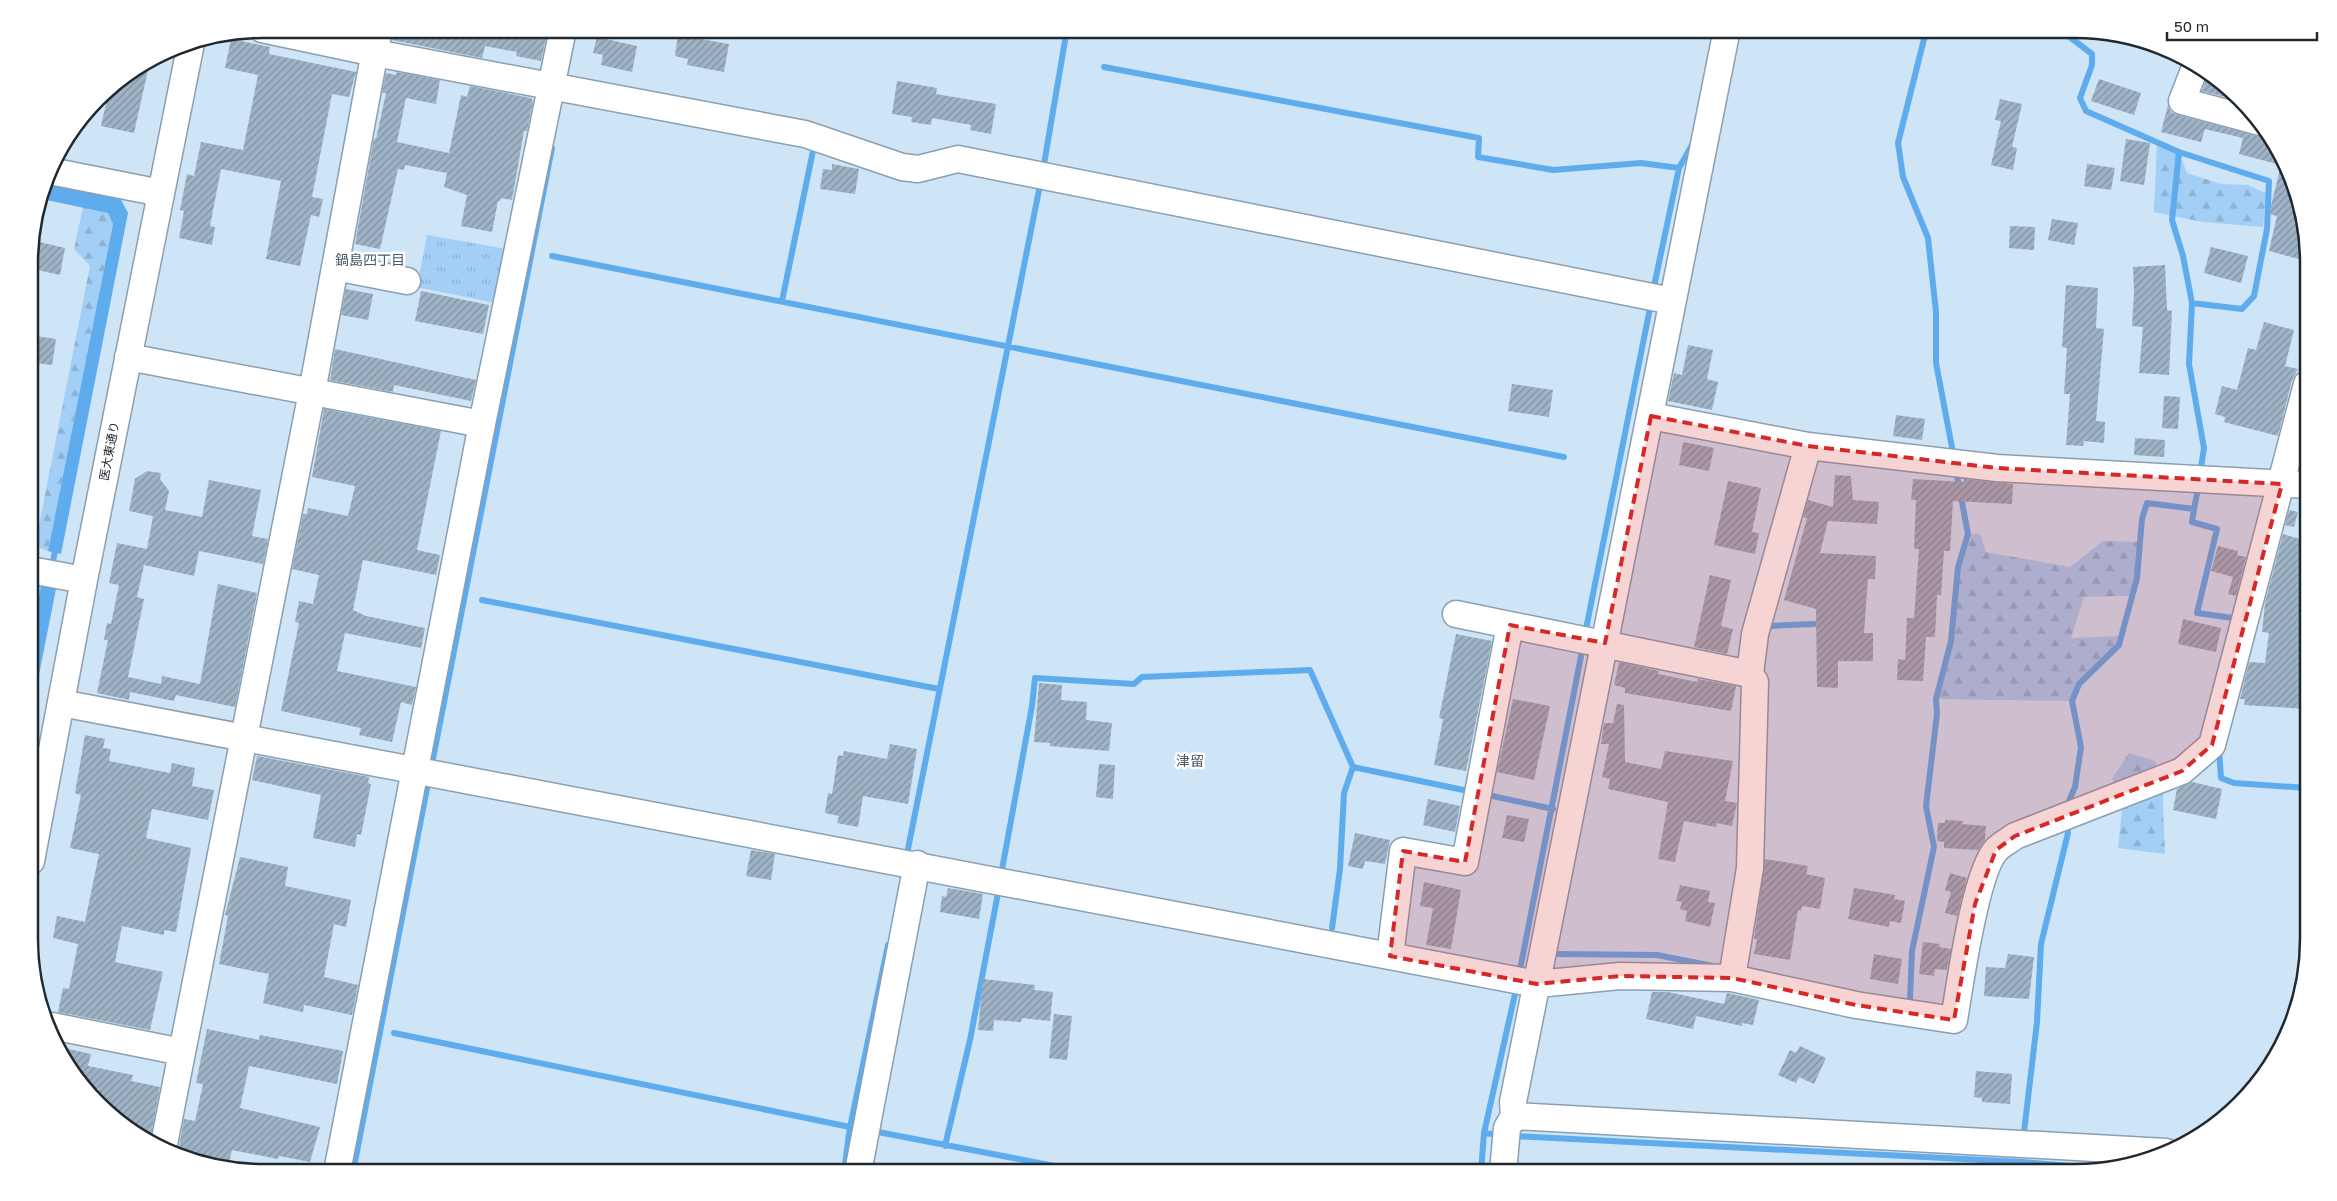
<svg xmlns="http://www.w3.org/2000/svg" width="2337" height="1201" font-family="'Golos Text','Noto Sans JP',sans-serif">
  <defs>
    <pattern id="forest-firs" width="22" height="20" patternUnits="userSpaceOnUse" patternTransform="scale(1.25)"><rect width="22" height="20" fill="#a3cff7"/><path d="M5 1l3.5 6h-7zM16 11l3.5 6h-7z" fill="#8cb2d4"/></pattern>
    <pattern id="park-tufts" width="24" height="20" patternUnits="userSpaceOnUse" patternTransform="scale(1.25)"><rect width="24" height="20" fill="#a3cff7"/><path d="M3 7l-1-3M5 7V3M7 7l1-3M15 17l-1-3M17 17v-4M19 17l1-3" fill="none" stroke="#8cb2d4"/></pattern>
    <pattern id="building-hatch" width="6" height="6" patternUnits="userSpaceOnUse" patternTransform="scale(1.25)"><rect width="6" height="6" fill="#9fb3c6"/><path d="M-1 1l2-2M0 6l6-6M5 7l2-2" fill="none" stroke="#8192a1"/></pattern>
  </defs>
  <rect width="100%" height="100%" fill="#cee4f7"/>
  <path fill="url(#forest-firs)" d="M2157 142 2179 152 2187 173 2221 184 2248 185 2266 193 2263 227 2203 222 2154 212Z
    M83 207 108 213 113 224 48 551 35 546 90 266 74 249Z
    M1968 534H1980L1986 552 2070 567 2103 541 2140 542 2137 578 2132 596 2084 597 2071 638 2121 636 2119 645 2079 684 2072 701 1936 699 1951 641 1958 567Z
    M30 584 41 586 30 641Z
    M2129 753 2155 761 2162 779 2165 854 2118 848 2123 801 2112 779Z"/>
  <path fill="url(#park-tufts)" d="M427 235 507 249 495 303 417 287Z"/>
  <path fill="#5eaced" d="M47 181 119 196 128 213 61 554 48 551 113 224 108 213 42 199Z
    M41 586 56 589 30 720V641Z"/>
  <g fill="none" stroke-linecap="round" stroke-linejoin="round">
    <path stroke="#5eaced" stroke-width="6" d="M1930 29 1924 39 1898 143 1903 177 1928 238 1936 312V363L1954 458
      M2067 29V35L2092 54V65L2080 98 2086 111 2179 152 2172 220 2183 256 2192 303 2189 364 2204 448 2200 474
      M1104 67 1479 138 1478 157 1553 170 1641 163 1679 168
      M2179 152 2269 181 2267 229 2254 296 2242 309 2192 303
      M1043 170 1067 29
      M552 256 1564 457
      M1653 291 1679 168 1692 145
      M782 301 814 146
      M2194 509 2192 522 2217 529 2197 613 2240 619
      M52 567 56 545
      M482 600 939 689
      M1766 630 1769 626 1814 624
      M1585 634 1651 303
      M2219 750 2221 778 2234 783 2308 788
      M431 769 552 148
      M1483 794 1553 809
      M2066 808 2075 787 2081 747 2072 701 2079 684 2119 645 2137 578 2142 519 2147 503 2194 509 2199 484
      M906 859 1041 180
      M1001 875 1032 706 1035 678 1134 684 1142 677 1310 670 1353 767 1473 792
      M1332 928 1340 869 1344 793 1353 767
      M1558 954 1657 955 1713 966
      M1519 975 1583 646
      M1910 999 1912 951 1934 847 1926 806 1937 714 1936 699 1951 641 1958 567 1968 534 1956 470
      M394 1033 850 1127
      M878 1132 1086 1172
      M2024 1132 2037 1022 2041 944 2068 833 2066 822
      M1484 1133 1517 985
      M1513 1136 2022 1162 2106 1169
      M945 1146 970 1040 999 888
      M353 1172 429 778
      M844 1172 850 1127 888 945
      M1481 1172 1484 1133 1500 1135"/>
  </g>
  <path fill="url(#building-hatch)" d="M394 29H502L546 38 541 61 516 56 517 52 485 46 482 58 392 40Z
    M678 35 729 44 724 72 687 65 688 59 675 56Z
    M597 37 637 46 632 72 601 65 603 55 593 53Z
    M231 39 270 47 269 54 356 72 349 97 332 94 312 197 323 199 319 217 311 215 300 266 266 259 281 181 221 169 210 226 215 227 212 245 179 238 184 211 180 210 187 174 194 176 201 142 243 150 258 75 225 68Z
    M150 61 134 133 101 126 110 86Z
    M397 72 440 80 436 104 406 98 397 142 449 153 461 95 467 97 470 86 531 98 533 101 527 131H524L512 200 501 198 500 201H498L492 232 461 226 467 195 444 187 447 173 405 165 404 170 398 169 380 249 355 244 374 138 376 139 386 93H382L386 73 396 75Z
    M2208 74 2229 87 2241 101 2202 91Z
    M2099 79 2141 93 2134 115 2091 101Z
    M897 81 937 88 936 94 996 104 991 134 970 130 971 125 932 118 931 125 911 122 912 117 892 114Z
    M2000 99 2022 104 2012 147 2017 148 2013 170 1991 165 2001 121 1995 120Z
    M2168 105 2171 112 2178 115 2256 136 2269 134 2281 165 2239 154 2243 138 2205 129 2201 142 2161 132Z
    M2126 139 2150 143 2144 185 2120 181Z
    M832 164 859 169 855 194 820 189 823 169 832 170Z
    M2087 164 2115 168 2111 190 2084 186Z
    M2281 165 2306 232V261L2269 251 2277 216 2269 214Z
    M2052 219 2078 223 2074 245 2048 240Z
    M2010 226 2035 227 2034 250 2009 248Z
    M31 240 65 248 60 275 29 268Z
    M2211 247 2248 256 2241 283 2204 273Z
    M2165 265 2167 310 2172 311 2169 375 2139 373 2143 327 2132 326 2134 292 2133 267Z
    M2066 285 2098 288 2096 328 2104 329 2096 421 2105 422 2104 443 2084 441 2083 446 2066 445 2070 394H2064L2067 348 2062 347Z
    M346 289 373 294 368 320 341 315Z
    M421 291 489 305 483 334 415 321Z
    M2264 322 2294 330 2285 366 2298 369 2292 380 2278 436 2224 422 2225 417 2215 414 2222 386 2237 390 2248 348 2256 350Z
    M29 335 56 339 52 365 30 362Z
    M1688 345 1713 350 1707 379 1718 382 1712 410 1668 401 1674 373 1682 375Z
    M335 349 476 380 471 401 394 385 393 392 330 380Z
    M1512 384 1553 390 1549 417 1508 411Z
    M2164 396 2180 397 2178 429 2162 428Z
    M324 409 441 431 417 550 440 555 436 575 363 560 353 610 366 616 425 628 421 648 345 633 337 671 416 687 412 705 401 702 392 742 359 735 361 728 281 711 299 623 295 622 299 601 313 604 319 575 292 569 303 514H307L308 508 348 516 355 486 312 477Z
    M1896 415 1925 419 1922 440 1893 436Z
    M2135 438 2165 440 2164 457 2134 455Z
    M1683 442 1714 448 1709 471 1679 465Z
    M147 471 161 473 160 479 169 491 165 510 202 517 209 480 261 490 252 536 268 539 263 564 199 551 194 576 144 565 137 597 144 599 128 677 161 684 162 676 200 684 218 584 257 593 235 707 176 695 174 701 130 692 129 700 97 693 108 640H104L107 623 111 624 119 585 109 583 117 543 147 549 153 516 129 511 135 479Z
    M1835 475 1851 476 1853 500 1879 502 1877 524 1828 521 1820 553 1876 556 1875 579H1868L1864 633H1873V661H1838V688L1817 687 1816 609 1784 600 1807 518 1803 517 1808 500 1833 507Z
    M1913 479 1964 482V479L2013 484 2012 504 1953 501 1950 551H1944L1941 595H1937L1935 637H1926L1923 681 1897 680 1898 659 1905 660 1907 618H1914L1919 549H1914L1916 500H1911Z
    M1728 481 1761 488 1752 532 1759 533 1755 554 1714 545Z
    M2289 510 2298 512 2294 527 2285 525Z
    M2283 534 2307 541 2306 709 2244 705 2245 699H2240L2249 662 2265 663 2269 633 2262 632 2265 603Z
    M2218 546 2238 551 2237 555 2246 557 2236 596 2228 594 2233 577 2211 571Z
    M1710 575 1731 580 1721 626 1733 629 1727 654 1694 647Z
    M2183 619 2221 628 2216 652 2178 644Z
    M1456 634 1492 641 1466 771 1434 765 1443 719 1439 718Z
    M1619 662 1659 671 1658 674 1697 682 1698 679 1736 686 1731 711 1625 693V688L1614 685Z
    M1039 683 1062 685 1061 700 1087 702 1086 720 1112 723 1109 751 1050 746V743L1034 742Z
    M1513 699 1550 706 1534 780 1497 772Z
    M1617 704 1624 705 1625 762 1661 769 1665 751 1733 761 1725 801 1737 803 1732 826 1717 823 1716 827 1684 821 1675 862 1658 859 1668 802 1608 789 1610 779 1602 777 1609 744H1601L1604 723H1613Z
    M85 735 105 739 103 748 111 749 109 761 170 773 172 763 195 768 192 786 214 790 208 820 152 809 146 838 191 848 176 932 164 930V935L122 926 115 962 163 972 150 1030 58 1012 63 988 69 989 78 944 53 938 57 916 85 922 99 854 70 848 81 795 75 793Z
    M890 744 917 749 908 804 863 796 858 827 837 823 839 816 825 813 828 793 832 794 838 755 843 756 844 751 887 759Z
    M257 756 369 777 368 783 371 784 365 815 361 835 357 834 355 847 313 838 321 795 252 780Z
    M1099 764 1115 765 1113 799 1096 797Z
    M2192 782 2222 789 2216 819 2173 810 2177 789Z
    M1428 799 1460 806 1455 832 1423 825Z
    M1507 815 1529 819 1524 842 1502 838Z
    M1945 820 1963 821 1962 824 1986 826 1985 840 1978 850 1944 848V842L1937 841 1938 823H1945Z
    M1355 833 1390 840 1385 864 1365 861 1363 869 1348 866Z
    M751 850 775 854 771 880 746 876Z
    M240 857 288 867 285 886 351 900 346 927 334 924 324 977 358 985 352 1015 304 1005 303 1012 263 1003 269 974 219 964 228 916 225 915Z
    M1765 859 1808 866 1806 874 1825 878 1820 909 1802 906 1801 911 1798 910 1790 960 1754 954 1757 939H1754Z
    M1950 873 1967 878 1957 916 1945 913 1951 892 1945 890Z
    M1424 882 1461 890 1451 949 1426 945 1433 908 1420 906Z
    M1680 885 1710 891 1708 902 1715 903 1710 927 1685 921 1687 911 1680 909 1682 902 1676 901Z
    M948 888 983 894 979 919 940 912 942 896 946 897Z
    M1854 888 1895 895 1894 899 1905 901 1901 923 1890 921 1889 927 1848 919Z
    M1923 942 1940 944 1939 947 1951 949 1947 970 1935 969 1934 976 1919 974Z
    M1874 954 1902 959 1898 984 1870 979Z
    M2008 954 2034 957 2029 999 1984 996 1986 967 2005 968Z
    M983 979 1035 985 1034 990 1053 992 1050 1021 1022 1018 1021 1022 994 1020 993 1031 978 1030Z
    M1652 992H1668L1724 1004 1727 993 1759 1000 1753 1025 1742 1023V1026L1696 1016 1693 1029 1646 1019Z
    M1054 1014 1072 1016 1067 1060 1049 1058Z
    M207 1029 259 1040 260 1035 343 1051 337 1084 249 1066 240 1108 320 1127 310 1162 279 1156 278 1159 232 1150 229 1163 178 1152 184 1119 195 1121 203 1084 196 1083Z
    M1800 1046 1826 1058 1814 1084 1799 1077 1796 1083 1778 1075 1790 1050 1796 1053Z
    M60 1047 91 1054 88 1066 133 1075 131 1081 160 1087 151 1135 134 1131 109 1114 97 1101 99 1089 84 1086 68 1069Z
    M1976 1071 2012 1074 2010 1104 1982 1102V1098L1974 1097Z"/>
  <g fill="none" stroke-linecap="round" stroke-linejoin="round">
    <defs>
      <path id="minor" d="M262 29 375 53 805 134 902 167 918 169 958 159 1672 301
        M2196 65 2182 101 2260 122
        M50 171 161 193
        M335 267 407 281
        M128 357 482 424
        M1651 416 1808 446 1997 468 2307 485
        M30 570 84 580
        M1456 614 1750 674
        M61 703 1537 984 1620 976 1732 978 1856 1005 1954 1020C1960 985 1975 871 1997 849 2002 844 2010 840 2015 836L2182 771 2212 745 2307 384
        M31 861 84 580 191 43
        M1390 956 1403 851 1465 862 1510 625
        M1732 978 1750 868 1755 682 1750 674 1755 634 1808 446
        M52 1026 182 1052
        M1514 1116 2166 1152
        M163 1149 312 392 379 29
        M337 1172 482 424 563 29
        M858 1172 917 864
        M1503 1172 1507 1128 1514 1116 1513 1102 1727 29"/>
    </defs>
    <use href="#minor" stroke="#8b9fb1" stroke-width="29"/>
    <use href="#minor" stroke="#fff" stroke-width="26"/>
  </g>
  <path fill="#d62828" fill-opacity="0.2" stroke="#d62828" stroke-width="4" stroke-dasharray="10 6" stroke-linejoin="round" d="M1651 416 1808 446 1997 468 2282 484 2212 745 2182 771 2015 836 1996 850 1975 904 1954 1020 1856 1005 1732 978 1620 976 1537 984 1390 956 1403 851 1465 862 1510 625 1605 643Z"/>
  <g text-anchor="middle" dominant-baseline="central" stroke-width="5" stroke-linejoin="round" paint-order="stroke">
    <g font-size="12" fill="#212930" stroke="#fff">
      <text transform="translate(109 451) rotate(-79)">医大東通り</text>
    </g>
    <g font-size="14" fill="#485a6a" stroke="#fff">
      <text x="370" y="259">鍋島四丁目</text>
      <text x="1190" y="760">津留</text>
    </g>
  </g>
  <path d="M0 0H2337V1201H0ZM263 38H2075A225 225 0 0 1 2300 263V939A225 225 0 0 1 2075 1164H263A225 225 0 0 1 38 939V263A225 225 0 0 1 263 38Z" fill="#fff" fill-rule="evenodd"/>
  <path fill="none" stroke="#212930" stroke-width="2.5" d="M263 38H2075A225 225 0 0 1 2300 263V939A225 225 0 0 1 2075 1164H263A225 225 0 0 1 38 939V263A225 225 0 0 1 263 38Z"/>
  <path d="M2167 32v8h150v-8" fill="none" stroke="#212930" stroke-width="2.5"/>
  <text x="2174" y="32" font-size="15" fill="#212930" stroke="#ffffff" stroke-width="4" paint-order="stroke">50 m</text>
</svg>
